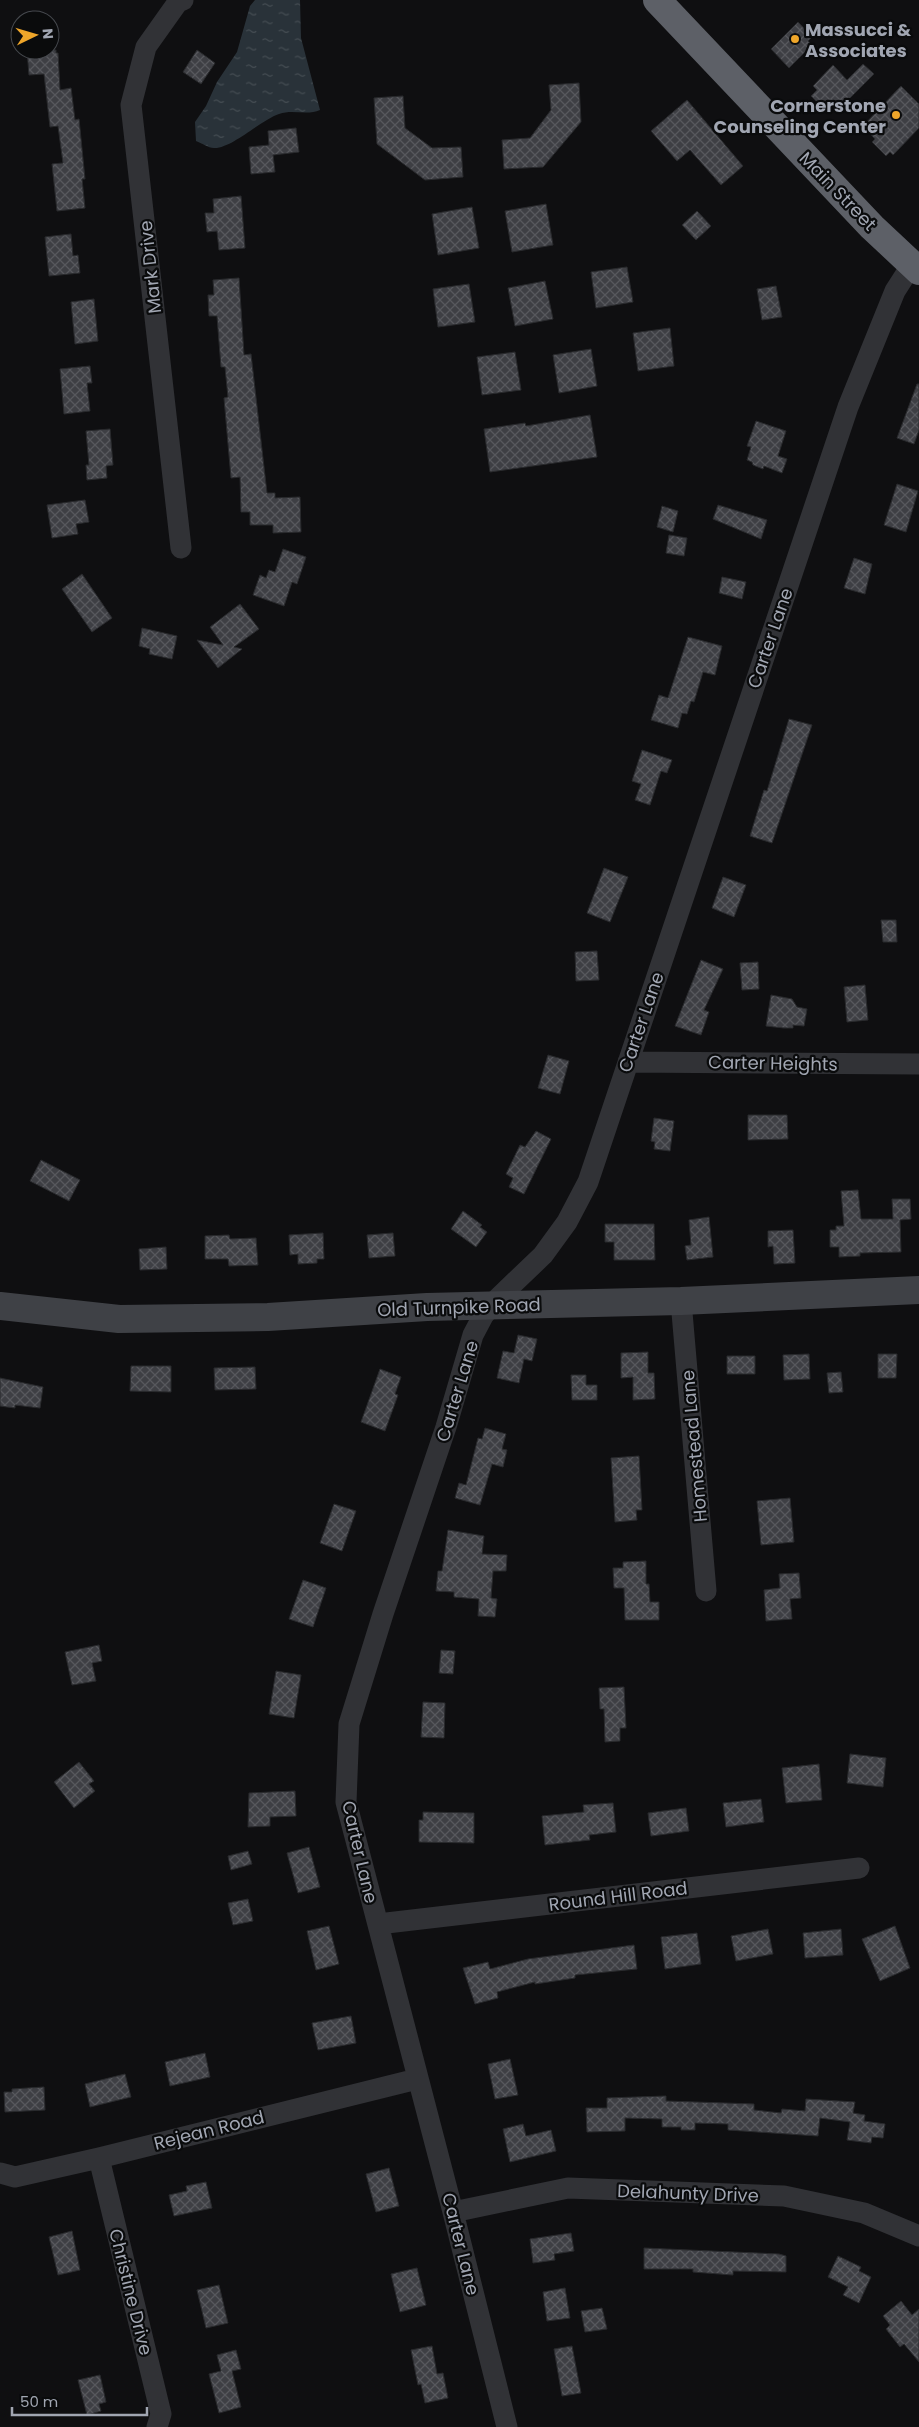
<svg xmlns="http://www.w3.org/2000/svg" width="919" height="2427" font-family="Poppins,sans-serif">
  <defs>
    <pattern id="water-ripples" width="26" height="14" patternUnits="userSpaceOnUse" patternTransform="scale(1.25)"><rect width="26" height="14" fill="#293239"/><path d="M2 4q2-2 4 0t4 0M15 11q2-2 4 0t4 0" fill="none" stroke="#454d53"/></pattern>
    <pattern id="building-cross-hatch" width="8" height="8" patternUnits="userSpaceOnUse" patternTransform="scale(1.25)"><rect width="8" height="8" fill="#3e3f44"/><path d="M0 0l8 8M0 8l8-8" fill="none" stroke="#57585d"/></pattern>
  </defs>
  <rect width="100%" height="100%" fill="#0f0f11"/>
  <path fill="url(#water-ripples)" d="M255 0H300L301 38 320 110C307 116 293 109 279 114 261 120 231 149 214 148 208 148 202 143 196 141L195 122 206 106 217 82 237 52 250 6Z"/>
  <path fill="url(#building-cross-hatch)" stroke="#292a2d" d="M798 22 812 37 808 41 812 45 789 68 771 49Z
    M27 50H56V53H58L60 90 71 88 75 120 79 119 85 179H82L85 208 57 211 52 164 63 163 58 126 50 127 44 74 29 75Z
    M197 50 215 63 201 84 183 72Z
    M863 64 874 74 837 111 829 102 823 108 811 96 817 90 813 86 833 65 847 80Z
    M579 83 581 122 543 167 504 169 502 140 530 138 551 110 549 85Z
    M901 86 919 104V128L893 155 890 152 886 156 872 142 875 139 863 126Z
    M403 96 405 128 432 148 461 147 463 177 425 180 377 144 374 98Z
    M687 100 743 166 721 185 690 150 677 161 651 131Z
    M296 128 299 152 273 155 275 172 251 174 249 147 269 145 268 131Z
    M241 196 245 248 219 250 217 231 207 232 205 213H214L213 199Z
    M546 204 553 245 512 252 505 211Z
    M472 207 479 248 438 255 432 214Z
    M697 211 711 226 696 240 682 225Z
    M71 234 73 256 78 255 80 273 49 276 45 237Z
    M627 267 633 302 596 308 591 272Z
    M239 278 244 355 251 354 267 493H275V498L300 497 301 532 273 533V525H250V512H241L240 477 231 478 224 398 228 397 225 367H221L217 316H209L208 295H214L213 280Z
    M545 281 553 319 515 326 508 288Z
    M469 284 475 322 438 327 433 289Z
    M776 286 782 317 762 320 757 289Z
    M94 299 98 341 75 344 71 302Z
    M670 328 674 366 638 371 633 333Z
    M591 349 597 386 559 393 553 355Z
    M515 352 521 390 482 395 477 357Z
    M90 366 92 383H87L90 411 64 414 60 369Z
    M917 384H919V430L914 444 897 438Z
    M590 415 597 457 490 472 484 429 525 423 526 426Z
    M756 421 786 431 778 456 787 459 782 473 764 466 763 469 753 465 752 462 747 460 751 447 747 446Z
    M110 429 113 465 106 466 107 478 87 480 86 465H89L86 431Z
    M897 484 918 491 906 532 884 525Z
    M85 500 89 522 76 524 78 534 52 538 47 505Z
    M718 505 767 520 761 539 713 519Z
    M662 506 678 511 673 532 657 527Z
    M669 535 687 538 684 556 666 553Z
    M283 549 306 557 297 584 292 582 284 606 253 595 260 575 266 578 269 570 275 572Z
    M854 558 872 564 865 594 844 588Z
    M82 574 112 618 92 632 62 589Z
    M722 577 746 582 742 599 719 593Z
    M240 604 259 629 234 647 242 649 218 668 197 640 223 645 210 627Z
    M142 628 177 636 172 659 149 654 150 649 139 646Z
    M688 637 722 646 715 675 703 672 694 702 691 701 687 714 682 713 678 728 651 720 659 695 668 698Z
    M789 719 812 725 772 843 750 836 764 790 767 791 771 778Z
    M642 750 672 760 667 773 661 771 650 805 635 800 641 784 632 781Z
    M604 868 628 877 610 922 587 913Z
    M723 877 746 885 734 917 712 908Z
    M881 920H896L897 942H883Z
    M597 951 599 980 576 981 575 952Z
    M701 960 723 969 704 1010 709 1012 701 1035 675 1026Z
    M758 962 759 989 742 990 740 963Z
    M865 985 868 1020 847 1022 844 987Z
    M771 995 792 999 797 1007 807 1009 804 1026 793 1025V1028H784L766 1026Z
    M548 1055 569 1061 560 1094 538 1088Z
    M748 1115H787L788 1139 748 1140Z
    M654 1118 674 1121 670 1151 654 1149 655 1142 651 1141Z
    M536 1131 551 1139 524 1194 509 1187 513 1178 506 1174 520 1145 525 1147Z
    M41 1160 80 1180 69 1201 30 1181Z
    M858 1190 861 1219H893L892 1199H910L911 1219 900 1220 901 1252 860 1253V1256L839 1257V1247H830V1230H836V1226H844L841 1191Z
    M463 1211 482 1225 480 1227 487 1232 476 1247 451 1229Z
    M709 1217 713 1257 687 1260 685 1246 691 1245 689 1220Z
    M605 1224H654L655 1260H614V1242H605Z
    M793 1230 795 1263 774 1264 773 1246 768 1247V1231Z
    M323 1233 324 1259H317V1263L298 1264V1254L290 1255 289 1235Z
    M393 1233 395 1256 369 1258 367 1235Z
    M229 1235 230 1239 256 1238 258 1265 229 1266 228 1259H205V1236Z
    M166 1247 167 1269 140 1270 139 1249Z
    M518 1335 537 1339 532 1361 524 1359 519 1383 497 1378 503 1351 514 1353Z
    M648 1352V1373H654L655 1399 633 1400V1377L621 1378V1353Z
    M809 1354 810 1379 784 1380 783 1355Z
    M878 1354H897L896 1378H878Z
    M727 1356H755V1374H727Z
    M131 1366H171V1392L130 1391Z
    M255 1367 256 1389 215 1390 214 1368Z
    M380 1369 401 1377 395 1394 398 1395 385 1431 361 1422Z
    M841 1372 843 1392 829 1393 827 1373Z
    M571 1375H586V1385H597V1400H572Z
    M0 1378 43 1387 40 1408 15 1405V1408L0 1406Z
    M485 1428 506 1434 502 1449 507 1450 503 1467 492 1464 480 1505 455 1498 459 1483 466 1485 478 1438 482 1439Z
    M639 1456 642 1510H636L637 1520 615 1522 611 1458Z
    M790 1498 794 1542 761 1545 757 1501Z
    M334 1504 356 1511 342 1551 320 1543Z
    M448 1530 484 1536 482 1554 507 1555 506 1571H493L491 1598 497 1599 495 1617 478 1616 479 1599 454 1597V1592L436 1591 438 1571H442Z
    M646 1561V1584H649L650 1602H659V1620H625L624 1588H614L613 1568H623V1562Z
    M799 1573 801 1598 790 1599 792 1619 766 1621 764 1590 780 1588 779 1574Z
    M303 1580 326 1588 313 1627 289 1619Z
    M99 1645 102 1661 92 1663 96 1681 72 1685 65 1652Z
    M441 1650 455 1651 453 1674 439 1673Z
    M276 1671 301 1675 294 1718 269 1714Z
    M624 1687 626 1728H620V1741L605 1742 604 1709H600L599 1688Z
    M423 1702 445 1703 444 1738 421 1737Z
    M850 1754 886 1758 883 1787 847 1783Z
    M79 1762 94 1781 89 1784 95 1791 74 1808 54 1782Z
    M819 1764 822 1800 786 1803 782 1768Z
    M295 1791 296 1816 270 1817V1826L248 1827 249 1793Z
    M761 1799 764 1822 726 1827 723 1803Z
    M613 1803 616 1832 589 1835 590 1840 545 1845 542 1816 584 1812 583 1805Z
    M686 1808 689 1831 651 1836 648 1813Z
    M423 1812 474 1813V1843L419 1842V1820H423Z
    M309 1847 320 1887 298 1893 287 1853Z
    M248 1851 252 1864 231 1870 228 1856Z
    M248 1899 253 1921 233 1925 228 1903Z
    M329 1926 339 1964 316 1970 307 1931Z
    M895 1926 910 1968 880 1981 862 1939Z
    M768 1929 773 1954 736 1961 731 1936Z
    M841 1929 843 1955 805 1958 803 1933Z
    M697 1933 701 1964 665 1969 661 1937Z
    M634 1945 637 1969 575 1975V1978L535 1984V1982L497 1992 498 1998 475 2004 463 1968 488 1962 490 1969 528 1959Z
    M351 2016 356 2043 318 2050 312 2023Z
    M205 2053 210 2077 170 2086 165 2062Z
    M510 2059 518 2095 495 2099 488 2064Z
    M125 2074 131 2097 90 2107 85 2084Z
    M44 2087 45 2110 5 2112 4 2092H12V2089Z
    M666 2096V2101L754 2104V2110L781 2113 782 2109 805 2111 806 2099 855 2102 853 2113 865 2115 864 2121 885 2124 883 2138 872 2137 871 2143 847 2140 850 2122 820 2118 818 2136 728 2130V2124L695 2123V2130H681V2127H662V2119L625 2118V2131L587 2132 586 2108H607V2098Z
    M523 2124 526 2136 551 2130 556 2151 510 2162 503 2129Z
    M389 2168 399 2206 376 2212 366 2174Z
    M206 2182 212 2208 174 2216 169 2195 187 2191 186 2186Z
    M72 2231 80 2270 58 2275 49 2237Z
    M571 2233 574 2251 554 2254 555 2260 533 2263 530 2239Z
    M644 2248 779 2254 786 2256V2272L733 2271V2275L693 2272V2269H644Z
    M838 2256 861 2267 859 2271 871 2277 859 2303 843 2295 848 2287 828 2277Z
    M417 2268 426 2305 400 2312 391 2274Z
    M219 2285 228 2323 206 2328 197 2290Z
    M565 2288 570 2318 547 2321 543 2292Z
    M901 2301 912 2315 919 2309V2362L904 2344 900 2347 886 2329 890 2325 883 2316Z
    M602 2308 607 2329 585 2332 581 2311Z
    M432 2346 437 2374 443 2373 448 2398 425 2403 421 2384 418 2385 411 2350Z
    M572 2346 581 2393 562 2396 554 2349Z
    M236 2350 241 2369 232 2371 241 2407 219 2413 209 2374 221 2371 217 2355Z
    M100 2375 106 2402 99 2404 101 2411 87 2415 78 2380Z"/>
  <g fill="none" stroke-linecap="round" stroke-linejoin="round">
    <path stroke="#313236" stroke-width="21" d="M181 548 131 105 146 47 178 2 183 0
      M628 1062 919 1064
      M681 1301 706 1591
      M378 1924 859 1868
      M99 2158 161 2414 157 2427
      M0 2173 15 2177 99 2158 417 2079
      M453 2212 568 2188 784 2196 864 2213 919 2236
      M507 2427 453 2212 346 1802 349 1724 383 1614 446 1427 473 1335 483 1316 495 1301 543 1255 567 1222 588 1182 848 407 895 291 911 266"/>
    <path stroke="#3f4146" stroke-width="28" d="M0 1306 119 1319 268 1317 427 1307 681 1301 919 1290"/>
    <path stroke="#5d6067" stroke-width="28" d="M657 0 872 227 919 271"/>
  </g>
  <g fill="#efa62a" stroke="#0a0b0c" stroke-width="2">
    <circle cx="795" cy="39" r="5"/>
    <circle cx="896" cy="115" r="5"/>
  </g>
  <g text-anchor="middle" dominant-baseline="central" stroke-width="4.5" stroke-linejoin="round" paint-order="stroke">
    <g font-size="18" font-weight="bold" fill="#a1a6b2" stroke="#0a0b0c" text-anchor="start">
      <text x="805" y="29">Massucci &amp;<tspan x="805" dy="21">Associates</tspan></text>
      <text x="886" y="105" text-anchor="end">Cornerstone<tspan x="886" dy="21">Counseling Center</tspan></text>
    </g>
    <g font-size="18" fill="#a1a6b2" stroke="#0a0b0c">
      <text transform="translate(838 191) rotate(46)">Main Street</text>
      <text transform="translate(150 267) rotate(-96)">Mark Drive</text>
      <text transform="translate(770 638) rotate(-71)">Carter Lane</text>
      <text transform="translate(641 1022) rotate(-71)">Carter Lane</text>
      <text transform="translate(773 1063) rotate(1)">Carter Heights</text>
      <text transform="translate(459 1307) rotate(-2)">Old Turnpike Road</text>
      <text transform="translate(457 1391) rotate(-73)">Carter Lane</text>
      <text transform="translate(694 1446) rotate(-95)">Homestead Lane</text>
      <text transform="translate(360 1852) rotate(77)">Carter Lane</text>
      <text transform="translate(618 1896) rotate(-7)">Round Hill Road</text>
      <text transform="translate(209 2130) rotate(-14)">Rejean Road</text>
      <text transform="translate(688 2193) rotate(2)">Delahunty Drive</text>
      <text transform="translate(461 2244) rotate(76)">Carter Lane</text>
      <text transform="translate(131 2292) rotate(76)">Christine Drive</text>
    </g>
  </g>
  <g transform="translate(35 35) rotate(85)"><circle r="24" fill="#0a0b0c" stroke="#46494e"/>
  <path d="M0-4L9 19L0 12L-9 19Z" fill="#efa62a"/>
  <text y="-8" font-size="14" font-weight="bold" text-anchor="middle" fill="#a1a6b2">N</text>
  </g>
  <path d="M12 2407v8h135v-8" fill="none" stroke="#a1a6b2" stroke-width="2.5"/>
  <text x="20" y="2407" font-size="15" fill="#a1a6b2" stroke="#0a0b0c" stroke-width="4" paint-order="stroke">50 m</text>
</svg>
